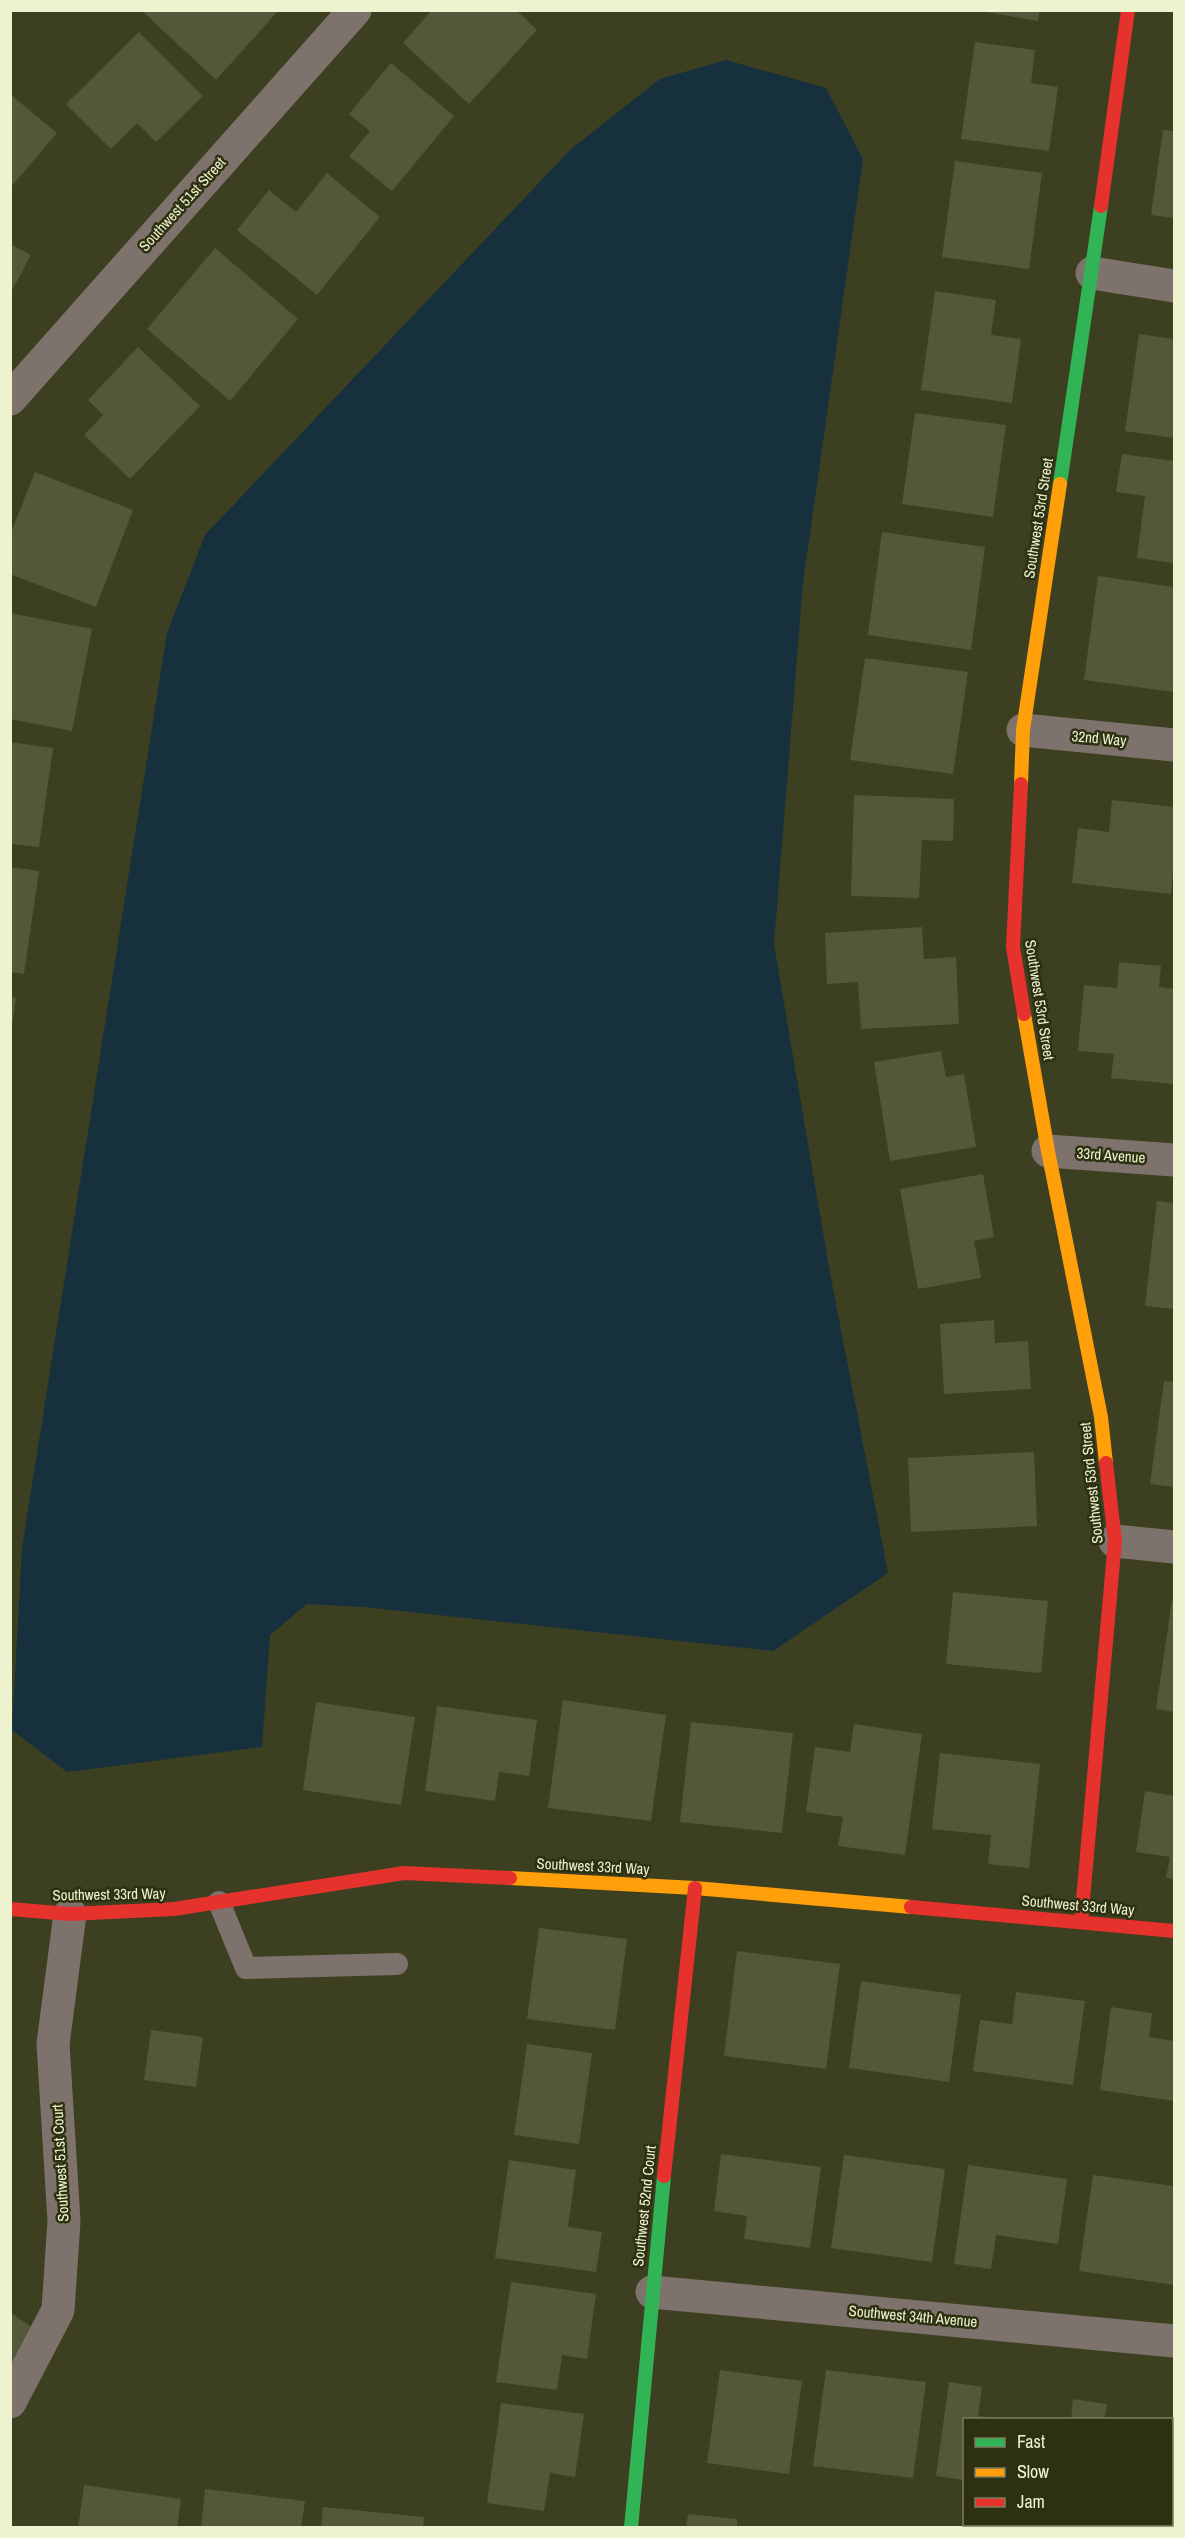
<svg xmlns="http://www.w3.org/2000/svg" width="1185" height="2538" font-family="'Archivo Narrow',sans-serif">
  <rect width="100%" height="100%" fill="#3c3f20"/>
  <path fill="#16313d" d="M726 60 826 88 863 159 803 583 774 944 829 1268 888 1573 773 1651 364 1607 307 1604 270 1635 262 1747 67 1772 12 1730 22 1548 167 633 205 535 571 149 660 79Z"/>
  <path fill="#55573b" d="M141 10H279L216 80Z
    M432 10H516L537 30 469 104 403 43Z
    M974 10H1040L1038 21Z
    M139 32 203 96 156 142 137 123 111 149 66 104Z
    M975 42 1035 50 1031 83 1058 87 1049 151 961 139Z
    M391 63 454 116 392 191 349 156 370 131 349 114Z
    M10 94 57 133 10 188Z
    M1163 130 1174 131V218L1151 215Z
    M955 161 1042 173 1029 269 942 257Z
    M327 173 380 217 317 295 237 230 269 190 296 212Z
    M10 244 31 255 10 294Z
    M215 248 298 319 230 401 147 329Z
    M935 291 996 300 991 335 1021 339 1012 403 921 390Z
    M1139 334 1174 339V438L1125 431Z
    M138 347 200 406 130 479 84 435 103 415 88 400Z
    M915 413 1006 425 993 517 902 504Z
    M1122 454 1174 461V563L1137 558 1145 496 1116 492Z
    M35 472 133 510 96 607 10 574V535Z
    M882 532 985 547 971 650 868 635Z
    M1098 576 1174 587V692L1084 680Z
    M10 613 92 629 72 731 10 719Z
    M865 658 968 672 953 774 850 760Z
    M10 742 53 748 39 847 10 844Z
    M854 795 954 799 953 841 922 840 919 898 851 896Z
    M1112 800 1174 807V860L1171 894 1072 883 1078 828 1109 832Z
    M10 867 39 871 24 974 10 972Z
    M922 927 924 959 956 957 959 1024 861 1029 858 982 827 984 825 933Z
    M1119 962 1161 966 1159 987 1174 989V1084L1111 1078 1114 1054 1078 1051 1084 985 1117 988Z
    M10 997 16 998 12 1026H10Z
    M941 1051 946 1077 964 1074 976 1147 890 1161 874 1062Z
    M983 1174 994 1237 974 1241 981 1278 918 1289 900 1189Z
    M1157 1201 1174 1203V1309L1145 1306Z
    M994 1320 995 1343 1028 1341 1031 1389 944 1394 940 1324Z
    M1164 1381 1174 1382V1487L1150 1484Z
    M1034 1452 1037 1526 911 1532 908 1458Z
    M953 1592 1048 1601 1041 1673 946 1664Z
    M1172 1600H1174V1712L1156 1709Z
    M563 1700 666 1715 651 1821 548 1808Z
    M316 1702 415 1717 401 1805 303 1790Z
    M437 1706 537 1720 529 1776 499 1772 495 1801 425 1791Z
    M691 1722 793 1733 782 1833 680 1822Z
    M854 1724 922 1734 905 1855 838 1846 843 1817 806 1812 815 1747 850 1752Z
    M940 1753 1040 1764 1029 1868 988 1864 991 1835 932 1829Z
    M1145 1791 1174 1796V1879L1166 1878 1170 1857 1136 1852Z
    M539 1928 627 1939 615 2030 527 2019Z
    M737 1951 840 1964 826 2069 724 2056Z
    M861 1981 961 1995 949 2082 849 2068Z
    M1016 1992 1085 2001 1073 2085 973 2071 980 2020 1012 2024Z
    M1111 2007 1152 2013 1149 2037 1174 2041V2101L1100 2090Z
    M151 2030 203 2037 196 2087 144 2080Z
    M527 2044 592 2053 579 2144 514 2135Z
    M721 2154 821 2167 810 2248 744 2239 747 2216 714 2211Z
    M844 2155 945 2169 932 2262 831 2248Z
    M509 2160 576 2170 568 2227 602 2232 596 2272 495 2258Z
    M968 2165 1067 2179 1058 2244 996 2235 991 2269 954 2264Z
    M1093 2175 1174 2186V2285L1079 2271Z
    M511 2282 596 2294 587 2359 562 2355 557 2390 496 2382Z
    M10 2312 37 2331 15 2364 10 2361Z
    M720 2370 802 2381 789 2474 707 2463Z
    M826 2370 926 2382 913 2478 813 2466Z
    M949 2382 982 2387 978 2416 997 2418 964 2420V2480L936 2476Z
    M1073 2399 1107 2404 1104 2420H1071Z
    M501 2403 584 2414 575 2477 550 2473 544 2511 487 2503Z
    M84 2485 181 2499 177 2528H78Z
    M205 2489 305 2501 301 2528H201Z
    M323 2507 424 2517 423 2528H321Z
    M688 2514 737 2519V2528H686Z"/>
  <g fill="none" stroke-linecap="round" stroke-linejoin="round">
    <path stroke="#7e726c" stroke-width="22" d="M219 1902 246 1968 397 1964"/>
    <path stroke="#7e726c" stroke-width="33" d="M1092 273 1174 286
      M10 399 355 10
      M1023 730 1174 745
      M1048 1151 1174 1160
      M1115 1541 1174 1547
      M652 2292 1174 2341
      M10 2402 58 2310 64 2221 53 2044 70 1914"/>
    <path stroke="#30b455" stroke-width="14" d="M1060 484 1101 206
      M631 2528 664 2176"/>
    <path stroke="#ff9f0a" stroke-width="14" d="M1021 784 1023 730 1060 484
      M1024 1014 1048 1151 1101 1417 1106 1463
      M510 1878 695 1888 911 1907"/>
    <path stroke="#e5322d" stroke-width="14" d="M1101 206 1128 10
      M1021 784 1013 947 1024 1014
      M911 1907 1174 1931
      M10 1909 70 1914 174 1909 404 1873 510 1878
      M1081 1922 1115 1541 1106 1463
      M664 2176 695 1888"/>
  </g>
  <g text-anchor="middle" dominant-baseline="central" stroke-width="5" stroke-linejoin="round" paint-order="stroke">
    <g font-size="15" fill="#edf3ce" stroke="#2d3011">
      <text transform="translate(182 204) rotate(-48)">Southwest 51st Street</text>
      <text transform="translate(1038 518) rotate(-81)">Southwest 53rd Street</text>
      <text transform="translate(1099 738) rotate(5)">32nd Way</text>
      <text transform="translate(1040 1000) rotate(81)">Southwest 53rd Street</text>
      <text transform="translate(1111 1155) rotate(4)">33rd Avenue</text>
      <text transform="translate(1091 1483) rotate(-96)">Southwest 53rd Street</text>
      <text transform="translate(593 1866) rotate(3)">Southwest 33rd Way</text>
      <text transform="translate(109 1894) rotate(-1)">Southwest 33rd Way</text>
      <text transform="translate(1078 1905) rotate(5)">Southwest 33rd Way</text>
      <text transform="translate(60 2163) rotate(-93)">Southwest 51st Court</text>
      <text transform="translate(644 2206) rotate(-84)">Southwest 52nd Court</text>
      <text transform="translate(913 2316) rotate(5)">Southwest 34th Avenue</text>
    </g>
  </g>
  <rect width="1185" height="2538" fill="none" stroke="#edf3ce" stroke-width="24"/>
  <rect x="963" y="2418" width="210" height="108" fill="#2d3011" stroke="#7a7e5d" stroke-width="1.5"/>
  <rect x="975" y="2438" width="30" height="9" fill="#30b455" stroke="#7a7e5d" stroke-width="1.5"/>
  <text x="1017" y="2448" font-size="18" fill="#edf3ce">Fast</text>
  <rect x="975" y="2468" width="30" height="9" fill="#ff9f0a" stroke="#7a7e5d" stroke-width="1.5"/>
  <text x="1017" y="2478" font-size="18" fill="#edf3ce">Slow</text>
  <rect x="975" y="2498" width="30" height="9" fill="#e5322d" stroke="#7a7e5d" stroke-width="1.5"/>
  <text x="1017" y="2508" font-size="18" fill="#edf3ce">Jam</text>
</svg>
